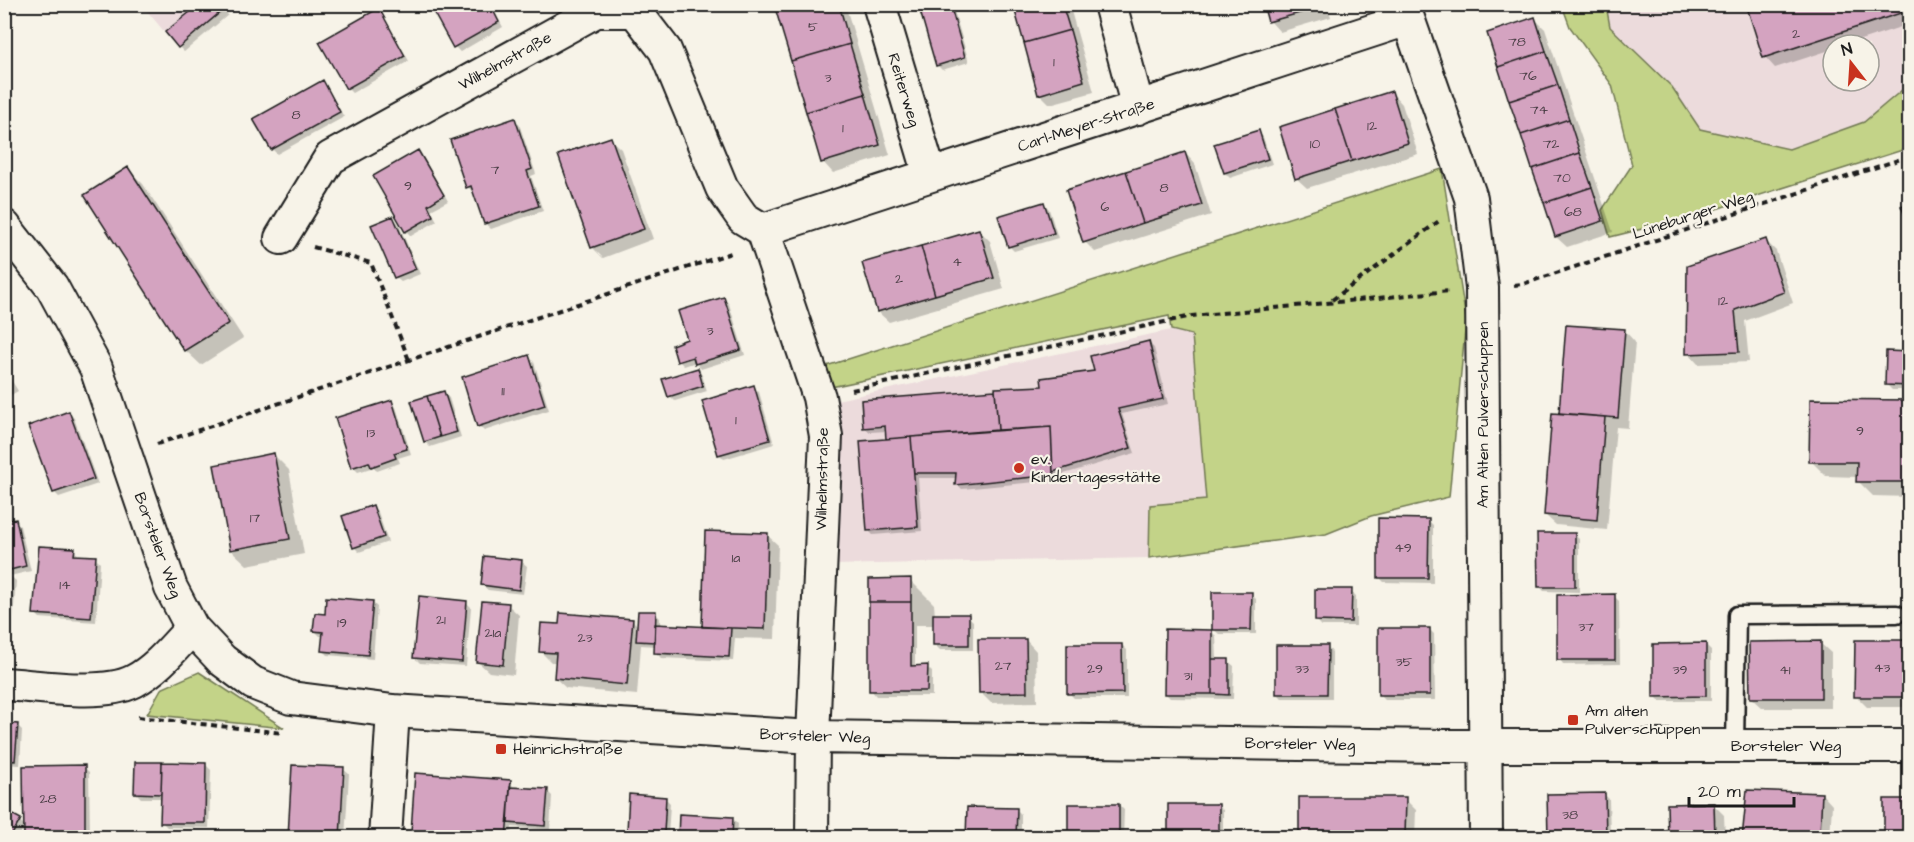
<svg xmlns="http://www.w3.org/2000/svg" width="1914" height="842" font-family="'Architects Daughter',sans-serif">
  <rect width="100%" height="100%" fill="#f7f3e8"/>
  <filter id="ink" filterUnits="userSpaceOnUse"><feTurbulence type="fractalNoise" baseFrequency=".0167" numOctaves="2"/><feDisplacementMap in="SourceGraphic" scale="12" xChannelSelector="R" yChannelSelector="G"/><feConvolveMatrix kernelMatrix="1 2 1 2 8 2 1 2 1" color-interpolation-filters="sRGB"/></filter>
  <g filter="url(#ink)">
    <path fill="#ecdbdc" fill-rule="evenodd" d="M142 5H231L178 48Z
      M1595 5H1909V107L1794 169 1640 106ZM1833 45H1869V81H1833Z
      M1171 330 1192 335 1206 500 1150 505 1149 558 832 565V401Z"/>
    <path fill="#c3d388" stroke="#707852" stroke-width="1.5" d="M1562 5H1606L1610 27 1672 87 1700 129 1789 149 1864 122 1909 84V148L1694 216 1610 237 1602 210 1632 165 1612 85 1570 27Z
      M1442 169 1466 320 1449 497 1371 516 1326 534 1149 558 1150 505 1206 500 1192 335 1171 330 1169 316 826 388 820 368Z
      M199 672 284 728 147 714 161 689Z"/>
    <path fill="#0003" d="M220 4 228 15 184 52 179 47Z
      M230 4H242L235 10Z
      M430 4H490L503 27 460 52 455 47Z
      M776 4H845L890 155 833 173 823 162Z
      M920 4H952L969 62 942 70 937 65Z
      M1014 4H1069L1094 92 1050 104 1040 94Z
      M1265 4H1327L1331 17 1280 32 1270 21Z
      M1910 4V24L1845 45H1833V49L1775 68 1765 57Z
      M378 10 383 15 409 61 352 93 347 88Z
      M1534 18 1545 29 1613 232 1567 247 1556 237 1489 34Z
      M322 82 327 87 344 117 277 154 272 149Z
      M1392 93 1402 104 1418 154 1307 188 1296 178Z
      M514 119 519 124 536 174 531 176 543 211 491 229 486 224 475 191 473 192 468 187Z
      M1258 132 1263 137 1272 164 1230 178 1225 173Z
      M610 139 621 149 653 239 603 258 592 247Z
      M418 152 423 157 448 201 431 210 437 221 411 236 406 231Z
      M1185 153 1195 164 1211 215 1095 252 1085 242Z
      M128 169 143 184 243 338 201 365 185 350Z
      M1044 204 1049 209 1058 238 1014 251 1009 246Z
      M393 217 398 223 420 274 401 282 395 277Z
      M979 230 990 241 1004 289 889 322 878 312Z
      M1766 241 1776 251 1793 303 1745 321 1749 362 1698 364 1688 353Z
      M724 299 729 304 745 355 701 369 696 362 684 366 679 361 689 340Z
      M1567 327 1625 331 1635 342 1628 428 1616 427 1607 530 1556 525 1545 515 1560 415Z
      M1149 343 1154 348 1168 404 1122 414 1135 453 1057 476V480L962 489 957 484V478H918L922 531 873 535 868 530 888 440 887 431 870 432 864 427 862 402 1044 387 1096 372Z
      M1910 354V390H1892L1887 385Z
      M529 357 534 362 549 410 484 431 479 426Z
      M4 368 18 391 4 399Z
      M697 370 702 375 707 391 675 401 670 396Z
      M754 387 759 392 774 444 724 459 719 454Z
      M444 393 449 398 461 437 430 447 425 442Z
      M391 402 396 407 411 454 398 458 400 463 377 471 374 467 358 472 353 467Z
      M1910 402V497L1873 496 1858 481V477L1826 476 1811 461Z
      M69 413 74 418 98 484 59 497 54 492Z
      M273 454 289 470 304 554 247 565 231 550Z
      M373 507 378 512 388 542 359 552 354 547Z
      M1428 520 1433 525V583L1384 582 1379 577Z
      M15 521 20 526 31 571 10 576 16 581 12 633H4V523Z
      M1574 534 1579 539V592L1544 591 1539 586Z
      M767 535 778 545 775 639 735 638 733 661 661 658 656 653V646L641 645 637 695 566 688 555 678 557 662H551L540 651 560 626 632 620 638 626 655 613 660 618V626L704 628Z
      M74 550 79 556 95 558 100 563 96 622 40 618 35 613Z
      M521 561 527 566 523 594 488 590 482 585Z
      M910 580 934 604 935 616H968L973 621V650H940L935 645V625H915V667H927L932 672V696H876L871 690Z
      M1351 591 1356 596V626H1321L1316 621Z
      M1251 594 1256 599V634H1219L1213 629Z
      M1614 596 1619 601 1620 664 1564 665 1559 659Z
      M372 602 377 607 373 659 328 655 323 650 324 636H320L315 631 326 616Z
      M466 602 471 607 466 666 420 663 415 658Z
      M508 605 519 615 514 675 489 672 478 662Z
      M1429 629 1434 634 1435 700H1385L1380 695Z
      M1211 631 1216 636 1217 660 1228 661 1234 666 1233 699 1170 698 1165 693Z
      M1026 640 1036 651 1037 702 991 703 980 692Z
      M1910 642V707H1867L1856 696Z
      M1820 643 1831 653V708H1762L1751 698Z
      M1122 645 1127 650V698H1074L1069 693Z
      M1706 645 1711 650V701H1660L1655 696Z
      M1327 646 1332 652V698H1282L1277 693Z
      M4 724 17 725 22 730 20 765 4 764Z
      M206 765 211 770 209 828 167 827 162 822V798H141L136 793Z
      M84 767 89 772 90 838H25Z
      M343 769 349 774 345 838H290Z
      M510 782 515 789 547 791 552 796 550 830 512 827 511 838H431L417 836 412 831Z
      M1604 794 1609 799 1610 838H1549Z
      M1822 794 1832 805 1830 838H1744Z
      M665 798 670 803 668 838 633 835 628 830Z
      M1405 799 1416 810 1415 838H1300Z
      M1713 804 1724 815 1725 838H1670Z
      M1119 805 1124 810 1123 838H1069Z
      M1218 805 1223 810V838H1170Z
      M1016 809 1021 814V838H968Z
      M733 819 738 824 737 838H679Z
      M20 821 25 826 18 838H4Z"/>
    <path fill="#d4a3c0" stroke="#1c1c1c" stroke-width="1.5" d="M200 4H221L224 9 178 48 165 32Z
      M429 4H490L499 22 453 48Z
      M775 4H797L776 11Z
      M797 4H839L850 44 791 61 776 11Z
      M918 4H950L965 57 936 66Z
      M1013 4H1062L1070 30 1024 43Z
      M1263 4H1321V7L1268 22Z
      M1746 4H1910V10L1763 58Z
      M379 8 405 56 346 89 319 42Z
      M1535 17 1546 51 1498 67 1487 33Z
      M1070 30 1084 81 1038 95 1024 43Z
      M850 44 865 94 806 112 791 61Z
      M1546 51 1558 85 1509 101 1498 67Z
      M323 80 340 112 271 150 253 119Z
      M1558 85 1569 119 1521 135 1509 101Z
      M1392 91 1408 143 1352 161 1335 109Z
      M865 94 880 145 821 163 806 112Z
      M1335 109 1352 161 1295 179 1279 127Z
      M515 118 532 169 527 171 539 206 484 224 471 186 466 188 450 140Z
      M1569 119 1580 153 1532 169 1521 135Z
      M1259 130 1268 159 1224 173 1214 144Z
      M611 137 644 229 591 248 558 155Z
      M418 150 444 195 428 205 433 216 405 232 373 176Z
      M1185 152 1202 205 1143 223 1126 171Z
      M1580 153 1592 187 1544 203 1532 169Z
      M128 167 229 323 184 351 84 195Z
      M1126 171 1143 223 1083 243 1066 190Z
      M1592 187 1603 221 1555 237 1544 203Z
      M1044 202 1054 233 1008 247 998 216Z
      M1910 203V228L1901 206Z
      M393 216 416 269 394 278 371 225Z
      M979 229 994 278 935 295 921 246Z
      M1766 239 1784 292 1735 310 1739 352 1686 354 1687 266Z
      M921 246 935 295 877 312 862 263Z
      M724 297 741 350 695 364 693 357 677 362 672 345 687 339 678 311Z
      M1566 325 1625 329 1618 418 1559 413Z
      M1149 341 1163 399 1118 409 1131 448 1053 472 1051 427 998 430 995 388 1042 386 1041 378 1094 371 1090 356Z
      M1886 351 1910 352V386L1885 385Z
      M529 355 545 405 477 427 462 377Z
      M698 368 703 386 668 397 662 379Z
      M754 385 770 440 718 455 702 401Z
      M995 390 998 430 886 439 885 426 863 428 861 400Z
      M444 391 457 432 440 437 427 396Z
      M427 396 440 437 424 442 411 401Z
      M1810 399 1910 400V482H1856L1857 462H1809Z
      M392 400 407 449 394 453 396 458 371 467 369 462 351 468 335 418Z
      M69 411 94 479 53 493 28 426Z
      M1552 413 1605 417 1597 520 1544 515Z
      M1051 427 1053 475 955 485 956 473H914L911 437Z
      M911 437 918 527 867 531 860 441Z
      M274 453 290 539 230 550 214 465Z
      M373 505 384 537 353 548 342 516Z
      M1378 518 1429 519 1428 578H1378Z
      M16 519 26 566 6 571 4 521Z
      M705 531 768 533 765 629 702 627Z
      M1537 533H1575V587H1538Z
      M39 546 75 548 74 555 96 556 91 618 33 614Z
      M484 556 522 560 519 590 481 585Z
      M911 578V602H869V579Z
      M1315 589H1352L1351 622 1315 621Z
      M1212 592H1252L1251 630H1212Z
      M1615 594V660H1557V595Z
      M419 596 467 601 462 662 413 658Z
      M326 597 373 601 368 655 321 651 323 632 313 631 315 613 325 614Z
      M482 601 509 603 503 665 476 662Z
      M869 602H911V666L928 665 927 691H869Z
      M638 611H656L655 642 636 641Z
      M560 613 633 619 627 685 554 678 556 653 539 652 541 623 559 624Z
      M933 614H969V645H933Z
      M655 624 731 628 729 657 654 653Z
      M1378 628H1430V695H1378Z
      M1165 629 1212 630V694H1164Z
      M978 639H1026L1027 692 979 693Z
      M1855 640H1910V697H1854Z
      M1821 641V698H1750L1749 642Z
      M1706 643V696L1653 697V644Z
      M1067 644H1122L1123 693 1067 694Z
      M1276 645H1328L1327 694H1276Z
      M1212 659H1229V695L1212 694Z
      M4 723 18 724 15 761 4 760Z
      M135 762H162L161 794 134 793Z
      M162 762 206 763 205 823H160Z
      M85 765V838H24L23 766Z
      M292 765 344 767 340 838 288 837Z
      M415 773 511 780 506 838 411 832Z
      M510 787 548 789 545 826 508 823Z
      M1747 790 1822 793 1820 834 1780 831 1779 838H1742Z
      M1605 793 1606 838H1548L1547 794Z
      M629 794 666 797 664 833 627 831Z
      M1299 797H1406L1405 838H1299Z
      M1884 799H1910V838H1884Z
      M1714 803 1715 838H1668L1667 804Z
      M1068 804H1119V838H1068Z
      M1168 804H1219V838H1168Z
      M967 807 1017 808 1016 838H966Z
      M4 810 21 819 10 838H4Z
      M679 814 733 817 732 838H678Z"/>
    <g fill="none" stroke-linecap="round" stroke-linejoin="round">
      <defs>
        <path id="lane" d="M1735 746 1737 615 1897 614"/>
        <path id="street" d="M879 4 930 175
          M1110 4 1138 108
          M1403 4 1471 198 1482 288 1486 838
          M4 226 52 287 96 368 171 588 192 628 222 660 253 683 291 698 393 711 813 737 1442 746H1910
          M763 230 1408 19
          M281 238 330 158 596 11H635L665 50 722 188 743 218 763 230 819 397 826 436 813 737 812 838
          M4 684C39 686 103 697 134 681 157 669 175 646 192 628
          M385 838 393 711"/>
      </defs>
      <use href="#lane" stroke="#1c1c1c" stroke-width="21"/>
      <use href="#street" stroke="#1c1c1c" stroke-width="36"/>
      <path stroke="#1c1c1c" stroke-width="4" stroke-dasharray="6 4.5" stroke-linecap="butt" d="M313 247 371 263 409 360
        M1514 285 1523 284 1910 156
        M1332 300 1439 221
        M852 390 1192 316 1450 291
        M157 444 734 252
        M138 717 283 733"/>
      <use href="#lane" stroke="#f7f3e8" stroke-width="16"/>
      <use href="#street" stroke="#f7f3e8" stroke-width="32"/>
    </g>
  </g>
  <g fill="#c8321e" stroke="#f7f3e8" stroke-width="2">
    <circle cx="1019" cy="468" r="6"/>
    <rect x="1567" y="714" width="12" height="12" rx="3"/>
    <rect x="495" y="743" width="12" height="12" rx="3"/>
  </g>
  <g text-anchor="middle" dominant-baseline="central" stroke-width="4.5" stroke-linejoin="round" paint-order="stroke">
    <g font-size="14" fill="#4a3e45">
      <text x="813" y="27">5</text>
      <text x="1796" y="34">2</text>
      <text x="1517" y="42">78</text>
      <text x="1054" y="62">1</text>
      <text x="1528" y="76">76</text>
      <text x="828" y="78">3</text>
      <text x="1539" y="110">74</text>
      <text x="296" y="115">8</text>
      <text x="1372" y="126">12</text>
      <text x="843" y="128">1</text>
      <text x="1315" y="144">10</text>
      <text x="1551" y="144">72</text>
      <text x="495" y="170">7</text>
      <text x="1562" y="178">70</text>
      <text x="408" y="186">9</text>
      <text x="1164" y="188">8</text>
      <text x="1105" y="207">6</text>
      <text x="1573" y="212">68</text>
      <text x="957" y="262">4</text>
      <text x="899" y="279">2</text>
      <text x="1723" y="301">12</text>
      <text x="710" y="331">3</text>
      <text x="503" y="391">11</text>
      <text x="736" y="420">1</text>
      <text x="1860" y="431">9</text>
      <text x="371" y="433">13</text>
      <text x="255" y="518">17</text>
      <text x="1403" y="548">49</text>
      <text x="736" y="558">1a</text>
      <text x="65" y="585">14</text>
      <text x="441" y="620">21</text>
      <text x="342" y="623">19</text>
      <text x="1586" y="627">37</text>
      <text x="493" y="633">21a</text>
      <text x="585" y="638">23</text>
      <text x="1404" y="662">35</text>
      <text x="1003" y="666">27</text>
      <text x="1882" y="668">43</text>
      <text x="1095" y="669">29</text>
      <text x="1302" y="669">33</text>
      <text x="1680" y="670">39</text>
      <text x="1785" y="670">41</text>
      <text x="1188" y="676">31</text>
      <text x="48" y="799">28</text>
      <text x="1570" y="815">38</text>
    </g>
    <g font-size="16" fill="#1c1c1c" stroke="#f7f3e8">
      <text transform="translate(505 61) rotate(-29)">Wilhelmstraße</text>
      <text transform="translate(904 90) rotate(73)">Reiterweg</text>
      <text transform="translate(1086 125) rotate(-18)">Carl-Meyer-Straße</text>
      <text transform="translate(1693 215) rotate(-18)">Lüneburger Weg</text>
      <text transform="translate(1483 415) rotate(-90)">Am Alten Pulverschuppen</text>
      <text transform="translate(822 479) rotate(-89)">Wilhelmstraße</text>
      <text transform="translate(158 545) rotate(70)">Borsteler Weg</text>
      <text transform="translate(815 736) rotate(2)">Borsteler Weg</text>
      <text transform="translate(1300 744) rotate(1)">Borsteler Weg</text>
      <text x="1786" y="746">Borsteler Weg</text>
    </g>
    <g font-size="16" fill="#1c1c1c" stroke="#f7f3e8" text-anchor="start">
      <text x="1031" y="459">ev.<tspan x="1031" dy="18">Kindertagesstätte</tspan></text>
      <text x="1585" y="711">Am alten<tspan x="1585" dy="18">Pulverschuppen</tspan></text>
      <text x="513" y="749">Heinrichstraße</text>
    </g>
  </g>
  <rect width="1914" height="842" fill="none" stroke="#f7f3e8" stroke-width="24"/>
  <rect x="12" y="12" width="1890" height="818" fill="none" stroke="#1c1c1c" stroke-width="2" filter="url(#ink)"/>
  <g transform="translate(1851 63) rotate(343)"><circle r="28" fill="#f7f3e8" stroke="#9f9d96" stroke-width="1.5"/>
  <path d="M0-4.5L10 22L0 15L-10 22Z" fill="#c8321e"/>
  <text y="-9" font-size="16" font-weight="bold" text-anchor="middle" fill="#1c1c1c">N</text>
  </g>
  <path d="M1689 797v9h105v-9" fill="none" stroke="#1c1c1c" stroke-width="3"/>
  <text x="1698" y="797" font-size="18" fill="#1c1c1c" stroke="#f7f3e8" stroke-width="4.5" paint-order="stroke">20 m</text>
</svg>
